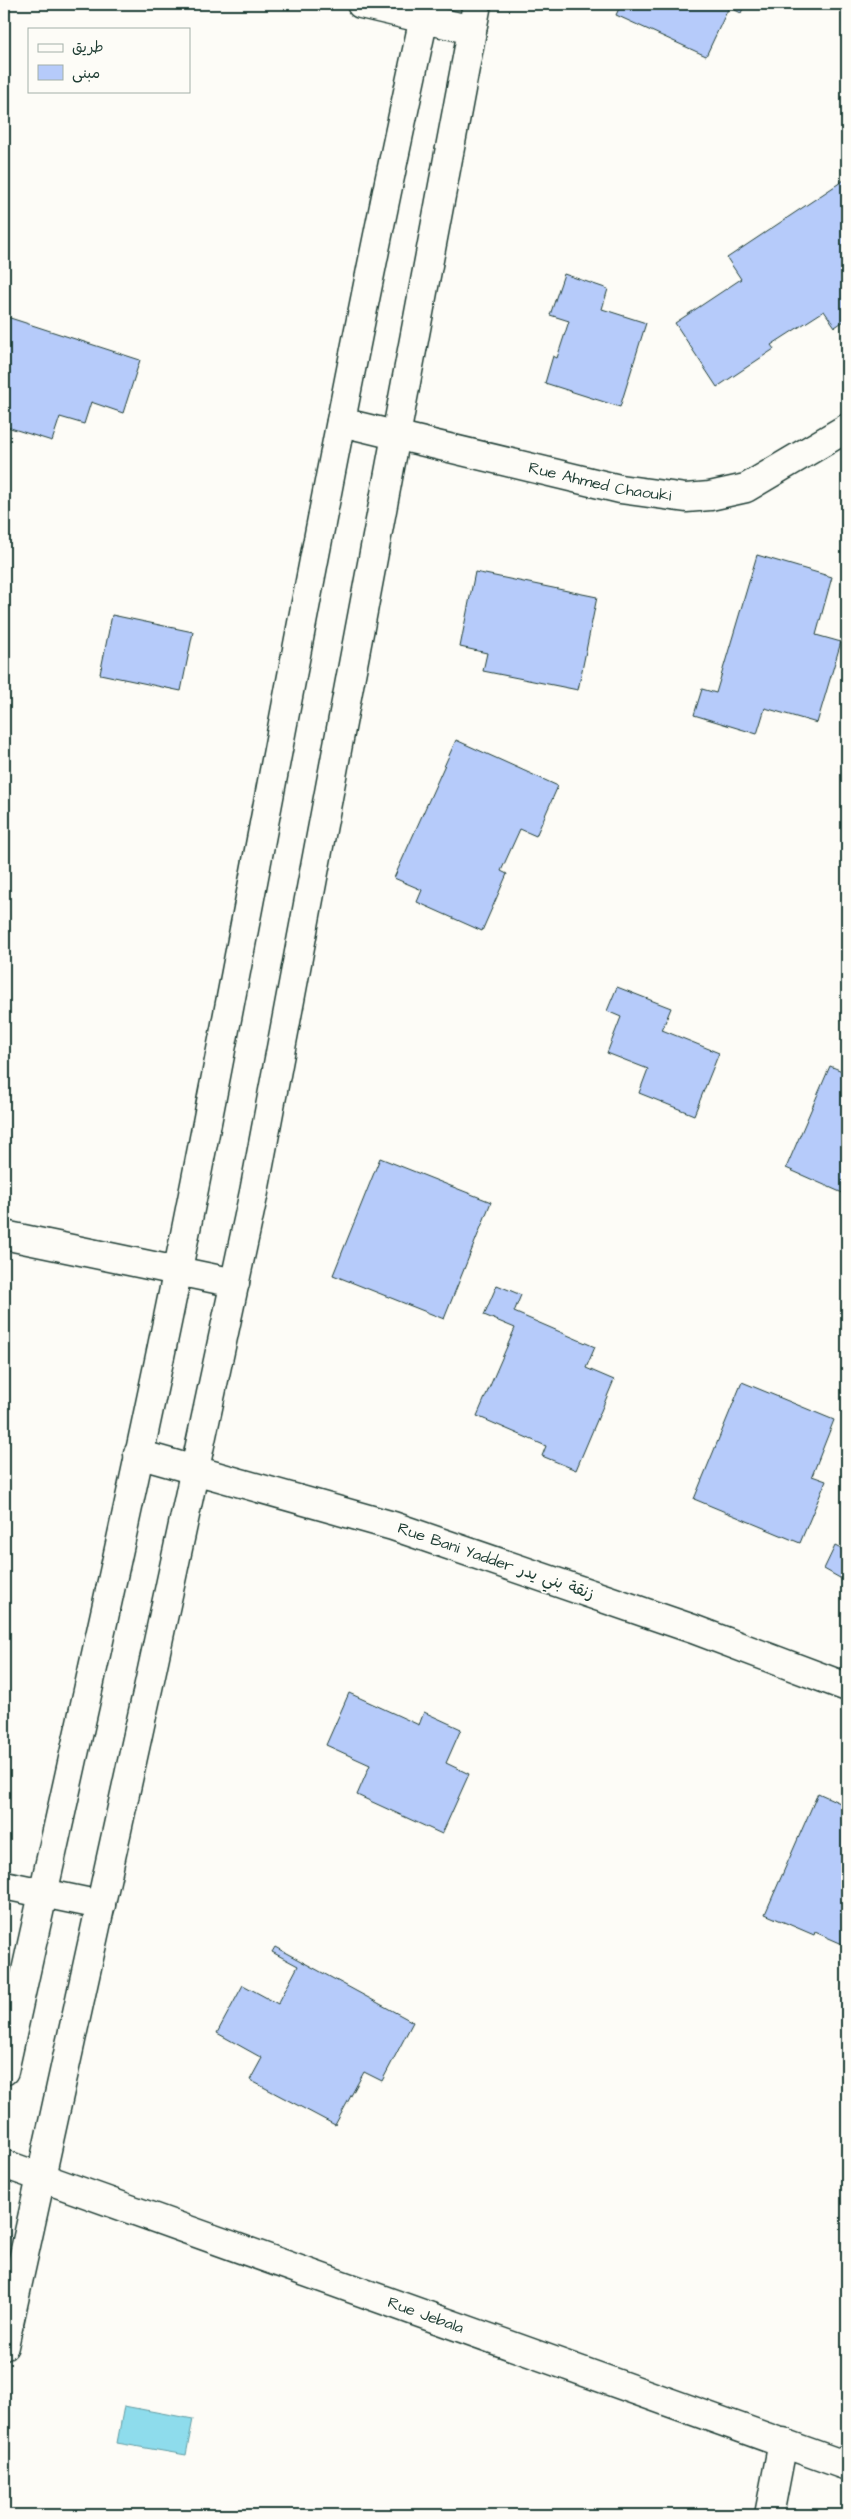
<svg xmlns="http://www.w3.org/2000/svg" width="851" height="2519" font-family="'Architects Daughter','Playpen Sans Arabic',sans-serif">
  <rect width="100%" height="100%" fill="#fdfcf7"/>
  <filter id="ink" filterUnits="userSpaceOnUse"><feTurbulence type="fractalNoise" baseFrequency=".02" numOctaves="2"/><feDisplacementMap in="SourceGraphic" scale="10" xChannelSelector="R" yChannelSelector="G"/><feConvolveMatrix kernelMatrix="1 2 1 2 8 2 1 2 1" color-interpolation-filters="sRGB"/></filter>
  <g filter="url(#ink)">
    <path fill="#8edcec" stroke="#629ca2" d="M124 2406 193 2419 186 2455 117 2443Z"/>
    <path fill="#b6cbfa" stroke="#1f3d34" d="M621 4H745L741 13 729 7 706 56 616 15Z
      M847 178V319L835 327 824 311 771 345 774 349 717 387 675 323 741 279 727 258Z
      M564 274 608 289 602 309 646 323 620 407 545 383 553 356 557 358 569 321 550 315Z
      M4 316 140 360 123 413 91 402 84 424 60 417 52 441 4 426Z
      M757 555 832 577 816 635 841 642 817 723 765 708 757 734 694 715 702 689 716 693Z
      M475 572 597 597 578 690 483 671 487 653 460 647Z
      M112 615 193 632 181 691 100 674Z
      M456 740 558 786 536 836 520 829 501 871 507 874 482 931 417 902 422 890 394 878Z
      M617 987 671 1008 662 1030 719 1053 694 1115 639 1093 648 1069 607 1053 621 1017 607 1011Z
      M830 1066 847 1073V1195L786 1168Z
      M380 1158 491 1202 444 1319 333 1275Z
      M497 1285 521 1295 514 1312 595 1347 586 1368 614 1380 576 1470 542 1456 546 1446 477 1416 515 1328 484 1315Z
      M742 1382 834 1420 812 1476 826 1481 800 1543 694 1499Z
      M835 1546 847 1552V1582L824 1569Z
      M349 1693 419 1725 424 1712 461 1729 446 1763 469 1774 442 1834 357 1795 370 1765 326 1745Z
      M818 1793 847 1806V1946L815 1932 814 1935 765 1914Z
      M275 1947 413 2022 382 2081 364 2072 335 2125 250 2080 262 2058 217 2033 243 1985 278 2004 298 1966 272 1952Z"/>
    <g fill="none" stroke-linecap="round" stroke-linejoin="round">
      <defs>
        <g id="minor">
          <path d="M361 4 472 30"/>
          <path id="s1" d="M341 422 620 489 686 498 710 496 746 488 847 428"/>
          <path d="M4 1235 235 1283"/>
          <path d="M138 1454 393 1526 693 1629 847 1687"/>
          <path d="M4 1885 101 1905"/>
          <path d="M4 2071C69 1774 137 1478 196 1179 273 787 341 394 427 4"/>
          <path id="s2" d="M4 2164 847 2466"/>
          <path d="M4 2346 149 1684 254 1192 477 4"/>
          <path d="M769 2515 783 2442"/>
        </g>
      </defs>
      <use href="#minor" stroke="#1f3d34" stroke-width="31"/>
      <use href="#minor" stroke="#fdfcf7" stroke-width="28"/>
    </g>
  </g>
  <g text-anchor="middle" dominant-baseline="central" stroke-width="4" stroke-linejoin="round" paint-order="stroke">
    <g font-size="16" fill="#1f3d34" stroke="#fdfcf7">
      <text stroke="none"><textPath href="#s1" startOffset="266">Rue Ahmed Chaouki</textPath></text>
      <text transform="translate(496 1561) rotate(19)">Rue Bani Yadder زنقة بني يدر</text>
      <text stroke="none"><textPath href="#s2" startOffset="448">Rue Jebala</textPath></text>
    </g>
  </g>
  <rect width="851" height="2519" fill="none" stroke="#fdfcf7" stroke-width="20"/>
  <rect x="10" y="10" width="831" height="2499" fill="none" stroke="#1f3d34" stroke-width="2" filter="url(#ink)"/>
  <rect x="28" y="28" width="162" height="65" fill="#fdfcf7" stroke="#a4b0a9"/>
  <rect x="38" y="44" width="25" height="8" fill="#fdfcf7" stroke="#a4b0a9"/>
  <text x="72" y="52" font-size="15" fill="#1f3d34">طريق</text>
  <rect x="38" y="65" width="25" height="15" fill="#b6cbfa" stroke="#a4b0a9"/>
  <text x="72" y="78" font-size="15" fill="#1f3d34">مبنى</text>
</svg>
